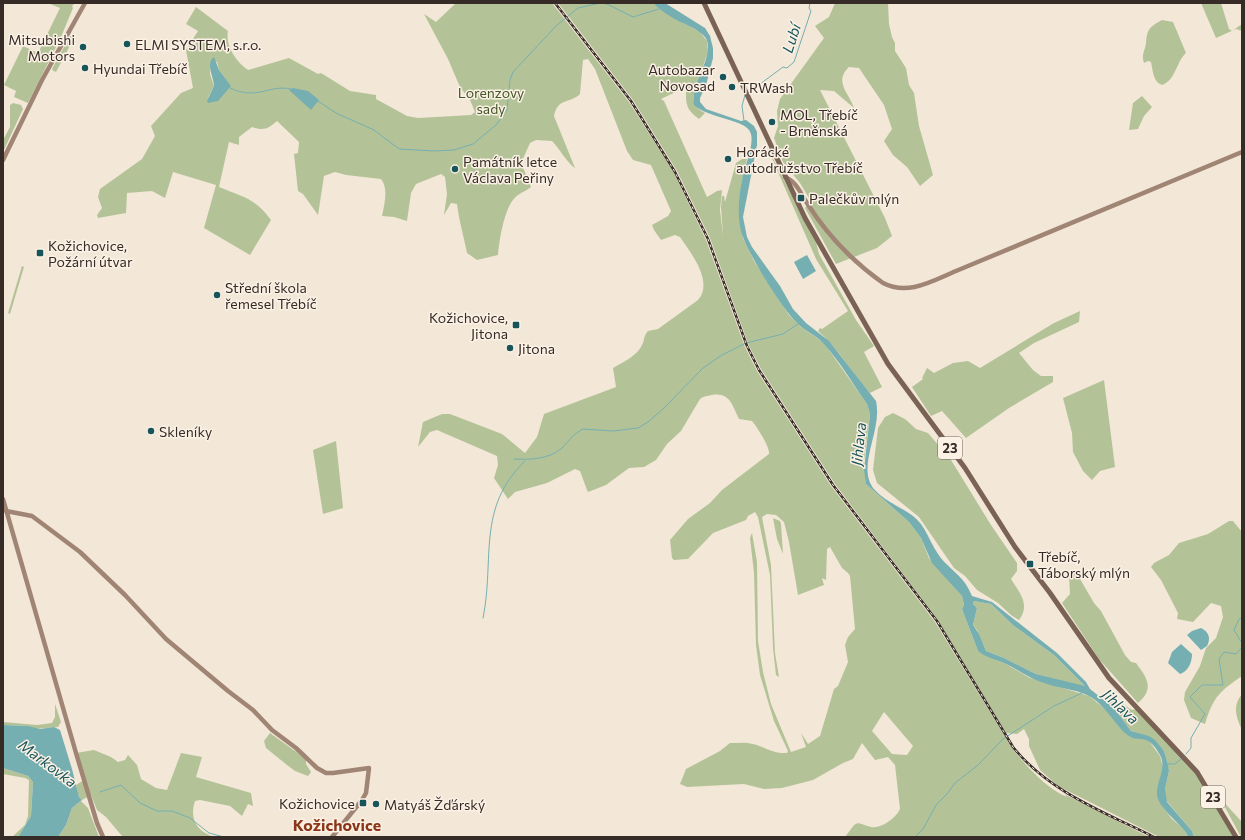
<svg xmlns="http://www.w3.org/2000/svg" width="1245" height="840" font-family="Commissioner,sans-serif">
  <rect width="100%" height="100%" fill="#f3e7d8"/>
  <path fill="#b4c397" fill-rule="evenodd" d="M48 3H75L72 6 73 8 61 37 28 103 14 97 16 91 4 85 23 46 38 53 60 8Z
    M456 3H552L629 102 674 173 706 240 745 347 757 371 831 486 935 622 1012 748C1027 767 1046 788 1067 797L1064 794 1149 837H845L854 825 858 823C863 824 866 826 871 827 881 829 896 818 900 809L895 765 888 757 875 760 862 743 853 759 843 763 813 780 782 788 764 789 744 784 687 787 680 784 686 769 720 751 730 743C738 743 746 742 753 744 765 747 773 754 787 753L788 751 774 721 760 675 756 645 754 573 750 538 752 533 757 562 758 641 763 672 771 704 791 752 806 747 801 733 808 744 820 736 834 689 838 686 848 662 845 645 848 637 855 629 850 576 848 573 842 568 830 547 827 549 826 580 822 578 824 585 798 595 789 542 784 522 776 515 767 514 762 517 771 565 775 653 779 677 776 675 773 648 770 575 758 517 755 512 748 516 746 520 713 533 688 559 674 560 672 558 670 540 688 519 710 503 722 490 769 454C770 447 757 427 752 421L739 419C732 405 730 392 712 395 707 396 704 396 700 399L681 431 667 444 656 460 644 467 629 468 606 485 588 492 587 490 580 471 575 469 547 483 515 492 508 499 494 478 498 465 497 456 437 430 430 432 418 447 423 422 442 414H450L502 434 525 453 537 437 544 414 616 387 613 368C623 362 637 356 642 345 645 339 643 337 648 331L658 329 698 300C714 282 691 253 680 237L675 235 661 240 654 230 652 225 668 216 671 211 651 165 633 160 627 151 595 69 588 59 583 60 580 94C570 104 558 97 554 116L575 168C567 163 560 149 552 141L536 140 530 143 522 161V165L531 187C525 192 518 193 513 200 504 211 499 241 498 255L477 260 467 253C464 237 459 221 457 204L451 203 444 215 447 194 445 177 441 174 416 184 411 193 407 221 394 217 382 216C384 205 389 189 381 179L346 175 335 172 324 176 318 215 303 194 298 191 294 154 298 153 299 142 277 121C268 129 264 131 252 127L239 137V145L229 142 219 187C243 197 255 198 271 220L250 255 204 228 216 185 173 172 165 198 152 191 127 193 126 213 98 218 97 215 102 208 98 197 100 189 142 159 155 136 151 126 181 93 193 88 186 50 198 31 186 24 196 7 228 31C225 46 236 62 248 70L289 58 318 74 321 73 350 91 376 95V99L407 116 418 118 471 115 475 112 470 100 460 87 448 59 424 14 436 22ZM211 61 217 62 219 70 230 85 208 98 214 86 210 74ZM884 712 913 746 907 755 892 754 872 731Z
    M558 3H653L672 17 700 32 707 41 708 51 693 97C693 104 699 110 705 113L699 119C685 109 686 103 686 87L661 99 664 101 707 197 717 191 722 190 720 210 723 236 721 207 722 196H724L725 202 736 163 742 159H747L742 180 739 215 743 238 754 261 789 315 801 327 824 343 867 404 870 414 864 461 866 484 909 522 921 538 929 558 962 596 964 605 962 609 978 651 1006 664 1030 678 1089 696 1109 712 1126 734 1133 738H1143L1149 741 1160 756 1163 767 1161 778 1162 806 1172 819 1183 828 1188 837H1159L1058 786 1040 770 1029 746V739L1024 729 1017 734 1006 733 938 620 835 484 761 369 749 346 710 238 677 171 633 100Z
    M835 3H888L889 24 892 37 895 43V51L906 68 909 85 914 93 919 126 933 175 920 186 907 167 893 155 884 141 892 129 884 105 859 68 849 67C833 82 850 94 854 108L834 91 820 90 885 218 892 236 877 248 836 264 805 208 810 200 800 183 783 162 774 138 778 126 777 111 780 99 824 38 815 26 829 17Z
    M1201 3H1221L1229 29 1232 31 1242 24V31L1236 29 1216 38Z
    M1162 20 1173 22 1186 53C1176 62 1176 80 1162 85 1153 82 1153 71 1151 62L1148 61 1144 63C1141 55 1145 51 1146 43 1147 30 1149 27 1162 20Z
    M70 36 74 38 56 72 52 70 53 67Z
    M1142 96 1152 107 1144 116 1138 129 1129 130 1133 103Z
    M13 103 21 105 23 109 3 152V140L10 127V105Z
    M767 147 816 242 819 254 856 320 874 346 864 352 882 387 870 393C852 373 838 348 818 331L820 328 822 329 848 311 816 259Z
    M22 266 24 267 10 314 8 313Z
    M1080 311 1079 322 1034 343 1019 353 1033 370 1041 376H1053V382L1009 408 966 438 942 411 931 416 912 387 923 379 922 378 927 368 934 373 953 363 968 361 980 368 1054 323Z
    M1104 380 1115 467 1100 471 1092 480 1083 471 1073 452 1072 433 1063 398Z
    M893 413 905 419 916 429 928 433 951 460 991 525 1017 563V571L1011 579C1019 592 1031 604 1019 620L1011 615 998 603 977 590 965 576 954 568 919 517 877 483 873 470 878 428 885 417Z
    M336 441 343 508 323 514 313 450Z
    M773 518 780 521 781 524 783 554 777 539Z
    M1229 521H1233L1242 532V676C1220 691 1213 697 1205 724L1191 718 1184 700 1185 692 1200 666 1206 648 1216 638 1223 617 1221 606 1211 603 1193 622 1177 619 1178 613 1161 580 1151 567 1154 563 1169 555 1179 543 1208 534Z
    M1076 572 1094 603 1101 611 1125 655 1131 662 1136 663C1147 678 1155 688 1138 703L1099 659 1062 603 1070 594 1069 576Z
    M974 601 991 604 1013 625 1054 655 1086 687 1036 674 1004 658 986 651 977 630 973 625 977 608 973 604Z
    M1242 694V730C1236 717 1232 706 1242 694Z
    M1103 699 1123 704 1132 710 1136 709 1198 775 1234 837H1194L1192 831 1165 799V789L1169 771 1164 751 1150 737 1131 731 1115 709Z
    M55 704 61 722 58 727 34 729 28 726 3 725V722L37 725 52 723 55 717Z
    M270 733 306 759V764L311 772 308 776 295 771 287 765 266 748 264 741Z
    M94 750 111 757 118 762 125 760 128 755 137 765 141 779 156 788 167 790 181 753 202 757 196 777 251 793 253 806 248 804 242 816 230 806 200 800 195 801C189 819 197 832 215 837L122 836 106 817 97 810 91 795 82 800 79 797 76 785 84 780 76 753Z
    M3 768 28 776 33 782 31 816 18 837H12L25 825 28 816 29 780 25 778 3 774Z
    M1220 798 1242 822V837H1241Z
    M81 801 88 808 99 837H58L66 825 72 808Z"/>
  <path fill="#75afb2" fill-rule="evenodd" d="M653 3H665L705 28 710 36 713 48V58L706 85 700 98V102L706 109 741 121 746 120 754 126 757 132V145L743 217 747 237 752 247 780 286 793 309 806 323 829 341 876 401C882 427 862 457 869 480 874 497 900 506 913 516 926 526 929 541 938 554 945 565 957 572 965 583 968 587 970 592 972 596L992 602 1057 653 1086 682 1090 689 1115 709 1131 731 1149 736 1155 740 1164 751 1168 765 1169 771 1165 789 1167 802 1192 831 1194 837H1188C1184 825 1164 814 1158 799 1153 785 1168 770 1160 755 1146 730 1139 745 1126 734 1112 721 1105 704 1087 695 1074 689 1058 688 1044 683 1030 679 1019 670 1006 664 996 659 986 658 978 651L962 609 964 605 962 596 932 563 921 538 909 522 866 484 864 470 870 414 867 404C853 384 840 362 824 344 816 335 804 331 796 322 781 307 746 251 741 231 737 215 739 196 742 180 744 167 757 140 749 130 741 119 708 118 694 105 689 86 717 53 705 37 697 28 683 24 673 18 666 14 659 9 653 3ZM974 601 991 604 1013 625 1054 655 1085 686 1036 674 1004 658 986 651 979 634 973 625 977 608 973 604Z
    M214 57 219 70 231 86 218 101 208 103 207 101 214 86C214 78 205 63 214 57Z
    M293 88 308 91 319 100 311 110 289 90Z
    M807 255 816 271 803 279 794 262Z
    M1201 628C1209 632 1211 638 1207 646L1201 650 1187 635 1192 631Z
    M1181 644 1192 654C1192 663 1188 671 1180 674L1168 663 1172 652Z
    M3 725 28 726 40 729 54 727 60 730 72 769 79 797 82 800 72 808 66 825 58 837H18L31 816 33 782 28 776 3 768Z"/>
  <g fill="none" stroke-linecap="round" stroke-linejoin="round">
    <path stroke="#75afb2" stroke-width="1" d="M230 88C257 101 269 84 291 89
      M748 93 783 67 787 68 794 62 811 11 809 8 810 3
      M318 101 336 113 374 130 399 149 434 151 454 150 473 144 496 125 507 110 510 80 513 72 556 26 578 8 600 3 607 4 633 17 659 9
      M744 121 742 106 745 95
      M514 459C530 460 550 459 562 448 569 441 574 433 583 429L613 431 638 428 648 422 664 408 703 368 722 355 746 343 783 334 798 324
      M483 618C495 559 476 508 525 461
      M1242 618 1239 619 1234 630 1242 643
      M1186 754 1191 748V738L1205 714 1190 697 1202 685H1223L1219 659 1224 652 1236 654 1242 647
      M1168 764H1175L1181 759
      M100 792 121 785 140 803 157 811H172L190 818 209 833 224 837
      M915 837 923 829 936 805 947 794 955 783 978 765 1003 739 1054 706 1082 693"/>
    <path stroke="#a08574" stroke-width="4.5" d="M3 160 42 80 85 3
      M785 177C796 181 801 194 807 203 827 235 852 261 883 283 908 296 932 281 956 271L1242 152
      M3 499 76 753 97 823 103 837
      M6 511 32 516 80 552 125 595 166 639 228 691 253 710 272 730 296 748 317 768 326 773H333L369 768 366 793 362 800 332 837"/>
    <path stroke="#7a6255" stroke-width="5" d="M704 3 805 218 888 364 965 468 1015 547 1050 593 1109 678 1197 772 1236 837"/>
    <defs>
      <path id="rail" d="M555 3 631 101 675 172 708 239 747 346 759 370 833 485 937 621 1013 747C1049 792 1104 812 1154 837"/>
    </defs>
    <use href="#rail" stroke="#362b26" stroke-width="2.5"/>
    <use href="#rail" stroke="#fbf1e5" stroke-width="1" stroke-dasharray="3" stroke-linecap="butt"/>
  </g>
  <g fill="#18555b" stroke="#fbf1e5" stroke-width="1.5">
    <circle cx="127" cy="44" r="4"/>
    <circle cx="83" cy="47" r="4"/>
    <circle cx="85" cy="68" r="4"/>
    <circle cx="723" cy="77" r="4"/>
    <circle cx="732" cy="87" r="4"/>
    <circle cx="772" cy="122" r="4"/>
    <circle cx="728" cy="159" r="4"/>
    <circle cx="455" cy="169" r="4"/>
    <rect x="797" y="194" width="8" height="8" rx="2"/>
    <rect x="36" y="249" width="8" height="8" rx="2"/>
    <circle cx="217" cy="295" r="4"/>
    <rect x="512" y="321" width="8" height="8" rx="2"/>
    <circle cx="510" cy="348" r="4"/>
    <circle cx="151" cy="431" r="4"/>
    <rect x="1026" y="560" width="8" height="8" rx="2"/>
    <rect x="359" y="799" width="8" height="8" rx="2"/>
    <circle cx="376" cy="804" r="4"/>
  </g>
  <g text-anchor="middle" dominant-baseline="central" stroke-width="3" stroke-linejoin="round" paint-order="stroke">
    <g fill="#fbf1e5" stroke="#71665f" stroke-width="1">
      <rect x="938" y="437" width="24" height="22" rx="3"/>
      <rect x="1201" y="786" width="24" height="22" rx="3"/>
    </g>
    <g font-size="13" font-weight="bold" fill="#362b26">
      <text x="950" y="448">23</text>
      <text x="1213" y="797">23</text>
    </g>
    <g font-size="14" fill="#362b26" stroke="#fbf1e5" text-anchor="start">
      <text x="75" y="39" text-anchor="end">Mitsubishi<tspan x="75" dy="16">Motors</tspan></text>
      <text x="135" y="44">ELMI SYSTEM, s.r.o.</text>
      <text x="93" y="68">Hyundai Třebíč</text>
      <text x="715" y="69" text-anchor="end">Autobazar<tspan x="715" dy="16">Novosad</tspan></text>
      <text x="740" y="87">TRWash</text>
      <text x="780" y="114">MOL, Třebíč<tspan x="780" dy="16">- Brněnská</tspan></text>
      <text x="736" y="151">Horácké<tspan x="736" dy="16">autodružstvo Třebíč</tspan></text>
      <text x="463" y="161">Památník letce<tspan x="463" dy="16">Václava Peřiny</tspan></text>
      <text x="809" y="198">Palečkův mlýn</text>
      <text x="48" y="245">Kožichovice,<tspan x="48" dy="16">Požární útvar</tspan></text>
      <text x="225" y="287">Střední škola<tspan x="225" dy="16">řemesel Třebíč</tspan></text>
      <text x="508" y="317" text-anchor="end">Kožichovice,<tspan x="508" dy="16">Jitona</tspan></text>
      <text x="518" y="348">Jitona</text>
      <text x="159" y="431">Skleníky</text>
      <text x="1038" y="556">Třebíč,<tspan x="1038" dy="16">Táborský mlýn</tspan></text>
      <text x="355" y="803" text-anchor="end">Kožichovice</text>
      <text x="384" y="804">Matyáš Žďárský</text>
    </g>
    <g font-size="14" fill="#455628" stroke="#fbf1e5">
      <text x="491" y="92">Lorenzovy<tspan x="491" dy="16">sady</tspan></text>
    </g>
    <g font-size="15" font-style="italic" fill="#18555b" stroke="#fbf1e5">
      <text transform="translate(791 38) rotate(-72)">Lubí</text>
      <text transform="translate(858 444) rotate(-84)">Jihlava</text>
      <text transform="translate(1121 706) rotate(43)">Jihlava</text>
      <text transform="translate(48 763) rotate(37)">Markovka</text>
    </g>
    <g font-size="16" font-weight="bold" fill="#8b3619" stroke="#fbf1e5">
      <text x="337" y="824">Kožichovice</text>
    </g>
  </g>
  <rect width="1245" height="840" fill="none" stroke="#362b26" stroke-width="8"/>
</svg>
